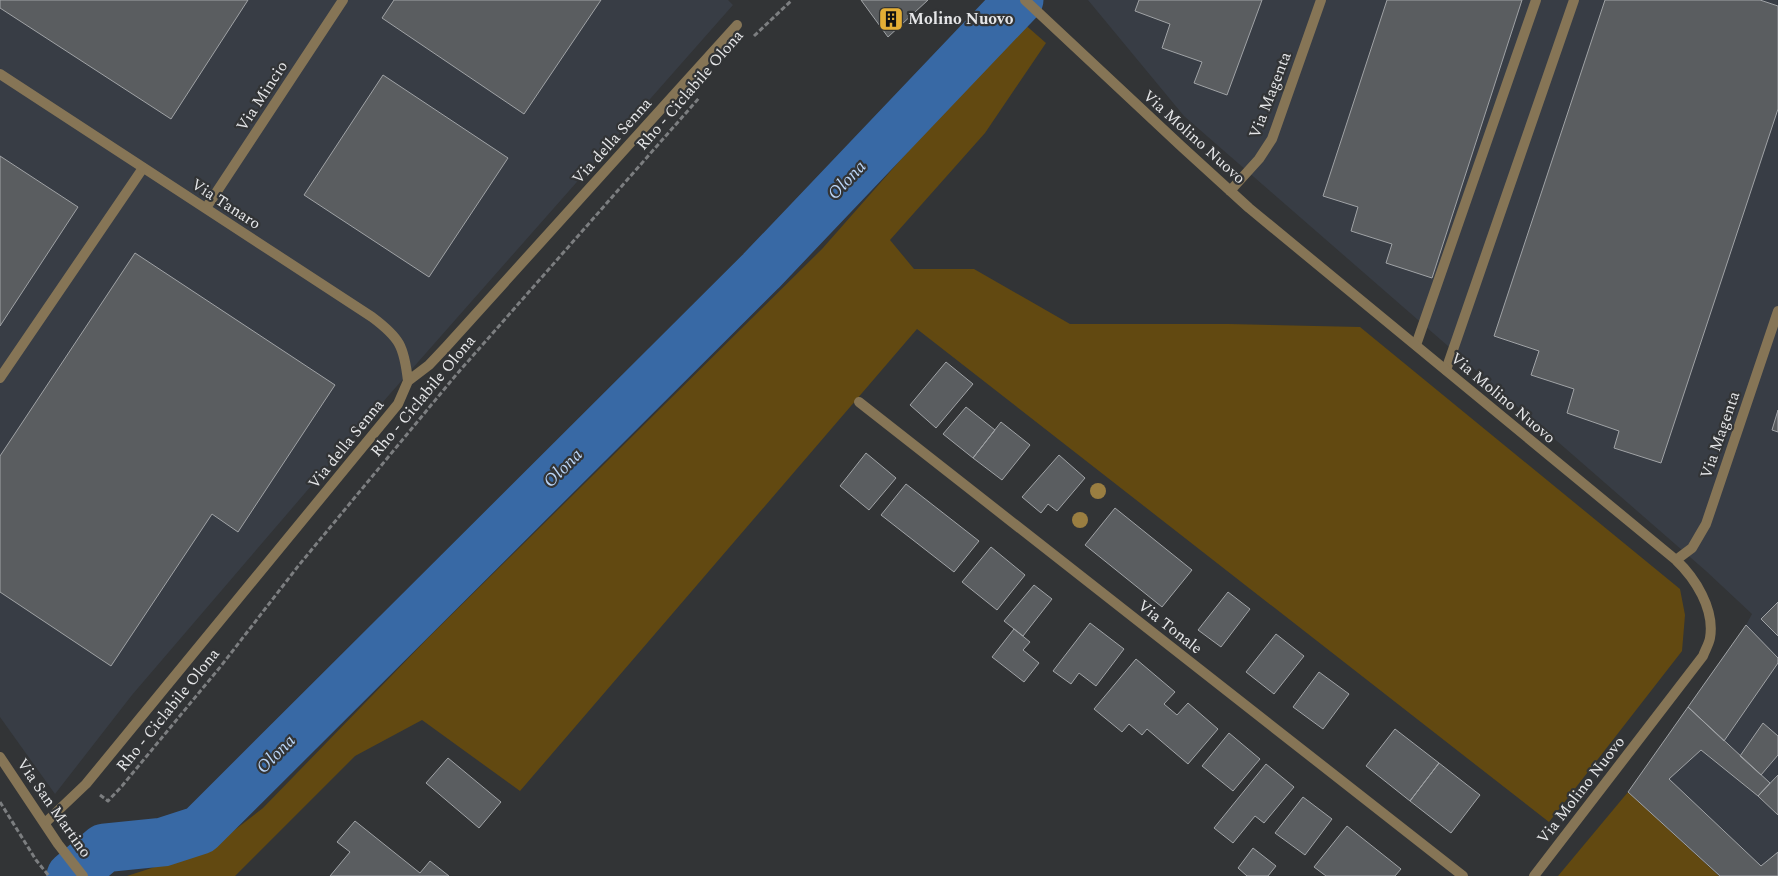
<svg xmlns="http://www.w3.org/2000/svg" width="1778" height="876" font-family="Spectral,serif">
  <rect width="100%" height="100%" fill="#323436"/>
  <path fill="#383d45" d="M0 0H728L733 5 389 395 132 695 55 794 0 717Z
    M1088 0H1778V876H1719L1628 792 1746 625 1752 614 1706 571 1184 116Z"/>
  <path fill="#624911" d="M1022 22 1046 43 985 133 890 240 914 269H974L1070 324H1229L1360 327 1680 589 1685 615 1682 651 1549 822 917 329 520 791 422 720 355 756 235 876H127L164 864 219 842 263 808 428 638 822 249Z
    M1628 792 1719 876H1558Z"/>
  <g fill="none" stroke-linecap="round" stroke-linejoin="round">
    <path stroke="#3869a5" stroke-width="49" d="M71 876 104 848 163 842 200 830 761 271 1019 0"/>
  </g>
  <path fill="#5a5d60" stroke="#a0a3a6" d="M0 0H248L171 119 0 8Z
    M394 0H601L524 114 382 18Z
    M861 0H928L888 37Z
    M1139 0H1262L1227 95 1194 83 1202 62 1162 48 1170 24 1135 11Z
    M1387 0H1522L1432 278 1386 263 1392 244 1351 231 1358 207 1323 196Z
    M1605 0H1760L1778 6V109L1661 463 1614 448 1619 431 1567 413 1574 389 1531 375 1539 351 1494 336Z
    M383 75 508 158 429 277 304 195Z
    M0 156 78 207 0 326Z
    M135 253 335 385 238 532 212 514 111 666 0 592V456Z
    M946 362 973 384 936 428 910 405Z
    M966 407 995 430 973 458 943 434Z
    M1778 410V432L1772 430Z
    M1001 422 1030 445 1002 480 973 458Z
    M866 453 896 478 869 510 840 486Z
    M1059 455 1085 478 1057 511 1048 504 1041 513 1022 497Z
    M906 484 979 541 954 572 881 515Z
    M1115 508 1192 570 1162 607 1085 545Z
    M991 547 1025 575 997 610 962 582Z
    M1034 585 1052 599 1023 636 1004 621Z
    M1228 592 1250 609 1221 647 1198 630Z
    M1778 602V636L1761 619Z
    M1090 623 1124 649 1096 686 1079 673 1071 684 1053 671Z
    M1746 625 1778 658V663L1724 741 1688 707Z
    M1014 629 1030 642 1023 650 1039 663 1024 682 992 657Z
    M1276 634 1304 656 1274 694 1246 672Z
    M1136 659 1175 692 1164 704 1177 715 1188 703 1218 729 1188 764 1147 729 1142 735 1129 724 1122 732 1094 709Z
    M1319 672 1349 694 1323 729 1293 707Z
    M1688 707 1770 783 1758 796 1701 750 1669 779 1761 866 1778 852V876H1720L1628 792Z
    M1763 723 1778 736V755L1761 775 1740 756Z
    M1395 729 1439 763 1410 801 1366 766Z
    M1229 733 1260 759 1233 791 1202 766Z
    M448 758 501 802 479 828 426 783Z
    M1439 763 1480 795 1451 833 1410 801Z
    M1266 764 1294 787 1264 823 1255 816 1233 843 1214 828Z
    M1778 775V815L1758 796Z
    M1303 797 1332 819 1305 855 1275 833Z
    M355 821 420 873 430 861 449 876H330L350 852 337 842Z
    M1347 826 1401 869 1395 876H1326L1314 867Z
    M1253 848 1276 866 1268 876H1247L1238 868Z"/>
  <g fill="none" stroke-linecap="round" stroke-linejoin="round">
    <path stroke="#7c7e80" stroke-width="3" stroke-dasharray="5 2.5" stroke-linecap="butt" d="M754 36 792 0
      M100 795 108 801 122 786 221 666 299 565 456 375 699 98
      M0 802 36 860 49 876"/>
    <path stroke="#867556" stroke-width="10" d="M1416 345 1536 0
      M1446 370 1574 0
      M0 378 143 168"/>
    <path stroke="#867556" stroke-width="10" d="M1025 0 1181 146 1249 208 1676 560C1695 578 1715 609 1710 638 1709 644 1705 650 1703 656L1534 876
      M0 74 372 317C400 338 404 346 408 381
      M1230 191 1259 159 1272 139 1321 0
      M206 208 343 0
      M859 402 1463 876
      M1676 560 1692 548 1706 524 1778 311
      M0 757 58 844 83 876
      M45 823 86 784 398 404 408 381 429 365 446 347 737 25"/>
  </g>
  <g fill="#9a7e41">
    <circle cx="1098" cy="491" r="8"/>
    <circle cx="1080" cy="520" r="8"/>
  </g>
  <defs>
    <symbol id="building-square" viewBox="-11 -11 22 22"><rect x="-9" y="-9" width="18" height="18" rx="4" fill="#e4ae35" stroke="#323436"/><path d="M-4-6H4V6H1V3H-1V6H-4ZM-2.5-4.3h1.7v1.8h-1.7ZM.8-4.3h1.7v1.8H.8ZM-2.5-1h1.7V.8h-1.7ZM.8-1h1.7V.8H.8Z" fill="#111"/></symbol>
  </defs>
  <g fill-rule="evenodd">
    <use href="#building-square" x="877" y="5" width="28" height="28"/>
  </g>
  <g text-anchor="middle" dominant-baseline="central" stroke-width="4.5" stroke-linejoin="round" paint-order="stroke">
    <g font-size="16" font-weight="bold" fill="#e5e6e8" stroke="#323436" text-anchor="start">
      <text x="908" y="19">Molino Nuovo</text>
    </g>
    <g font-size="16" fill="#e5e6e8" stroke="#323436">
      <text transform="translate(690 90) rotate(-49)">Rho - Ciclabile Olona</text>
      <text transform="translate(1270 95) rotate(-69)">Via Magenta</text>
      <text transform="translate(262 96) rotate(-57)">Via Mincio</text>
      <text transform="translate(1194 137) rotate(42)">Via Molino Nuovo</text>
      <text transform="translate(612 141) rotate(-48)">Via della Senna</text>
      <text transform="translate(226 204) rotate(33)">Via Tanaro</text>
      <text transform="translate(423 396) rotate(-50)">Rho - Ciclabile Olona</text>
      <text transform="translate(1503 398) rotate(40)">Via Molino Nuovo</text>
      <text transform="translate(1720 435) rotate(-71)">Via Magenta</text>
      <text transform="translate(346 444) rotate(-51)">Via della Senna</text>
      <text transform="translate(1170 627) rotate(38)">Via Tonale</text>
      <text transform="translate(168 710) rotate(-51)">Rho - Ciclabile Olona</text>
      <text transform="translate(1581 790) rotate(-52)">Via Molino Nuovo</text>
      <text transform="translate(54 808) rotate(55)">Via San Martino</text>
    </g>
    <g font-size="18" font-style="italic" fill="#bad5f7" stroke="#323436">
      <text transform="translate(847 180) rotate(-46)">Olona</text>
      <text transform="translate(563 468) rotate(-45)">Olona</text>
      <text transform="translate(276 754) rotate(-45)">Olona</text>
    </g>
  </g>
</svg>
